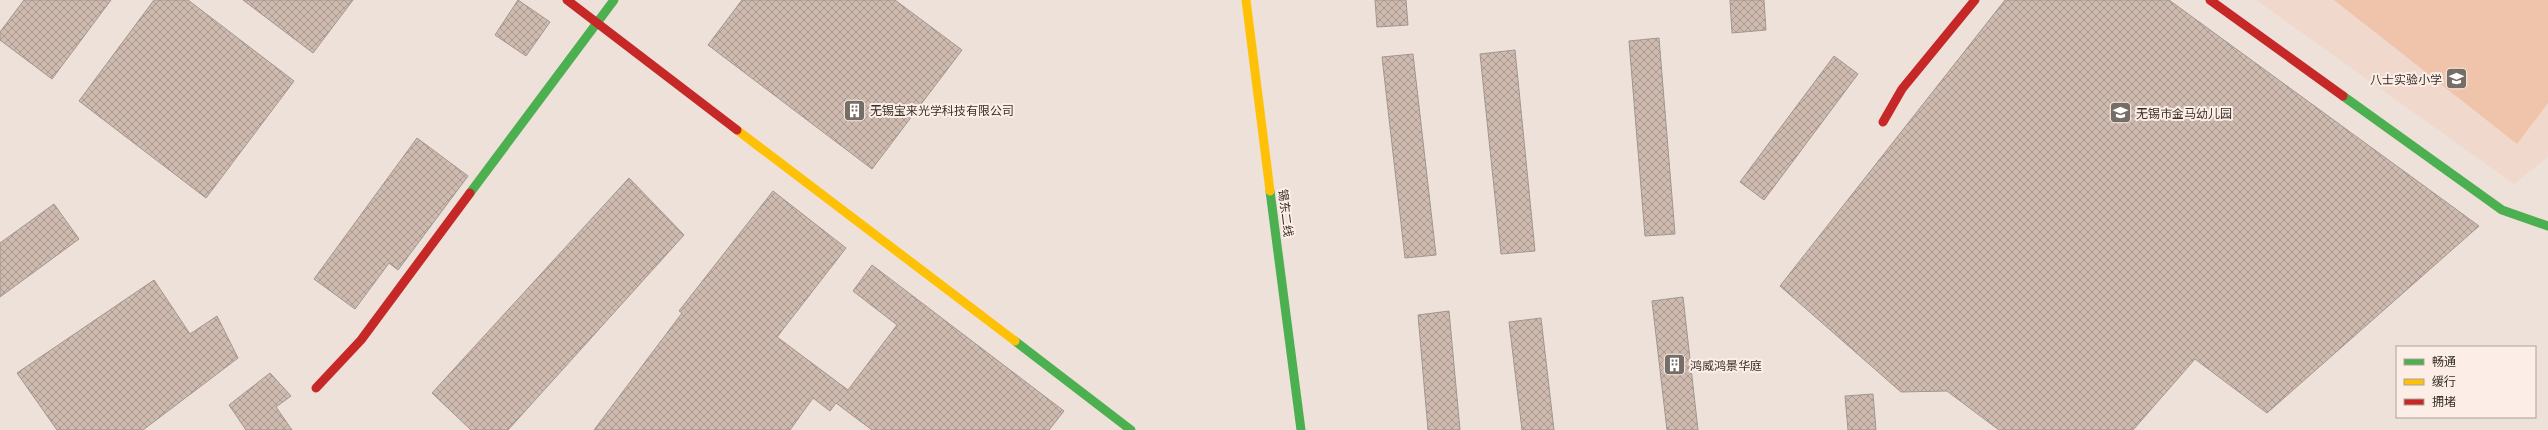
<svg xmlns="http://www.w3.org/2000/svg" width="2548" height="430" font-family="Mulish,'Noto Sans SC',sans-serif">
  <defs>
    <pattern id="building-cross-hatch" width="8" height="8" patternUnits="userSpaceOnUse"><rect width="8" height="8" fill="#cebaae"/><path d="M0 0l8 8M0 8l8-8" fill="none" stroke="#a8988e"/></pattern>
  </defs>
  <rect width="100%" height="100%" fill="#eee1d9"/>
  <path fill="#f0d9cc" d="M2256 0H2548V157L2514 184Z"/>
  <path fill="#efc4ab" d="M2334 0H2548V103L2517 144Z"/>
  <path fill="url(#building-cross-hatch)" stroke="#a09792" d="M24 0H111L52 79 0 40V32Z
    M154 0H188L294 81 206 198 79 101Z
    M243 0H353L313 53Z
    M518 0 550 22 526 56 495 35Z
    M742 0H895L962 50 872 169 708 45Z
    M1375 0H1406L1408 25 1377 27Z
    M1730 0H1764L1766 30 1732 33Z
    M2005 0H2169L2479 226 2267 413 2195 359 2133 430H1999L1947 391 1901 392 1780 286Z
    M1659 38 1675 234 1645 236 1629 41Z
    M1515 50 1535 251 1501 254 1480 54Z
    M1413 54 1436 255 1405 258 1382 57Z
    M1834 56 1858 74 1764 200 1740 182Z
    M417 138 468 176 398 270 389 263 355 309 314 279Z
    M629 178 684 235 508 430H471L432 393Z
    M773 191 846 248 777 337 848 390 897 325 853 291 872 265 1064 411 1049 430H872L836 403 830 411 813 398 790 430H594L682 313 679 311Z
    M54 204 79 239 0 297V243Z
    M154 280 190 334 217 316 238 358 143 430H57L17 373Z
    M1683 297 1698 430H1667L1652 301Z
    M1449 311 1460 430H1428L1418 315Z
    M1541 318 1554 430H1522L1509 322Z
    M270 373 291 396 276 407 292 430H246L229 405Z
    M1873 394 1876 430H1848L1845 396Z"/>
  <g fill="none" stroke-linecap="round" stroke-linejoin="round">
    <path stroke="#4caf50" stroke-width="9" d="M2343 96 2502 210 2548 226
      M1270 191 1301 430
      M470 193 614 0
      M1015 341 1131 430"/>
    <path stroke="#ffc107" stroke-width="9" d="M1246 0 1270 191
      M737 130 1015 341"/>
    <path stroke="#c62828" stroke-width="9" d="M567 0 737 130
      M2210 0 2343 96
      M1883 122 1902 89 1975 0
      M316 388 361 340 470 193"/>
  </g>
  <defs>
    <symbol id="school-square" viewBox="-11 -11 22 22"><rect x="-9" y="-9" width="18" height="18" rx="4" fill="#766d67" stroke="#fceee6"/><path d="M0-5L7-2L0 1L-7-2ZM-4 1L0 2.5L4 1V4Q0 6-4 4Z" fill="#fff"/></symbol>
    <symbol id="building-square" viewBox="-11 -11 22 22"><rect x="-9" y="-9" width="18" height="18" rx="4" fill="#766d67" stroke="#fceee6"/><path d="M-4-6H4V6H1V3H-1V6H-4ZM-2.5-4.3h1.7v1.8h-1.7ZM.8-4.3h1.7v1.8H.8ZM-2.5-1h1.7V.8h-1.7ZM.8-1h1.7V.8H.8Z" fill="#fff"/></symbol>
  </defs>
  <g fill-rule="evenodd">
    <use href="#school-square" x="2444" y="66" width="25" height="25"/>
    <use href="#building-square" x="842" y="98" width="25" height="25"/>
    <use href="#school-square" x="2108" y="100" width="25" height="25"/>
    <use href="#building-square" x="1662" y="352" width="25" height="25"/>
  </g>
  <g text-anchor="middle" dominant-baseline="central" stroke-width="4" stroke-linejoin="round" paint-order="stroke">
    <g font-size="12" fill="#362e29" stroke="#fceee6" text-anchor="start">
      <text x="2442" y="79" text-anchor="end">八士实验小学</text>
      <text x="870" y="110">无锡宝来光学科技有限公司</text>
      <text x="2136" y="113">无锡市金马幼儿园</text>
      <text x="1690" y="365">鸿威鸿景华庭</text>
    </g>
    <g font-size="12" fill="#362e29" stroke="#fceee6">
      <text transform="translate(1286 213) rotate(83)">锡东二线</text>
    </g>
  </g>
  <rect x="2396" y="346" width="140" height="72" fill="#fceee6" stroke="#ada19a"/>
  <rect x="2404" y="359" width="20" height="6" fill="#4caf50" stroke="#ada19a"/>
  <text x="2432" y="366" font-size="12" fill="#362e29">畅通</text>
  <rect x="2404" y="379" width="20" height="6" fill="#ffc107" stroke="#ada19a"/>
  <text x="2432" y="386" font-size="12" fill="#362e29">缓行</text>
  <rect x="2404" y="399" width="20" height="6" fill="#c62828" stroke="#ada19a"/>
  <text x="2432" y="406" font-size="12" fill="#362e29">拥堵</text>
</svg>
